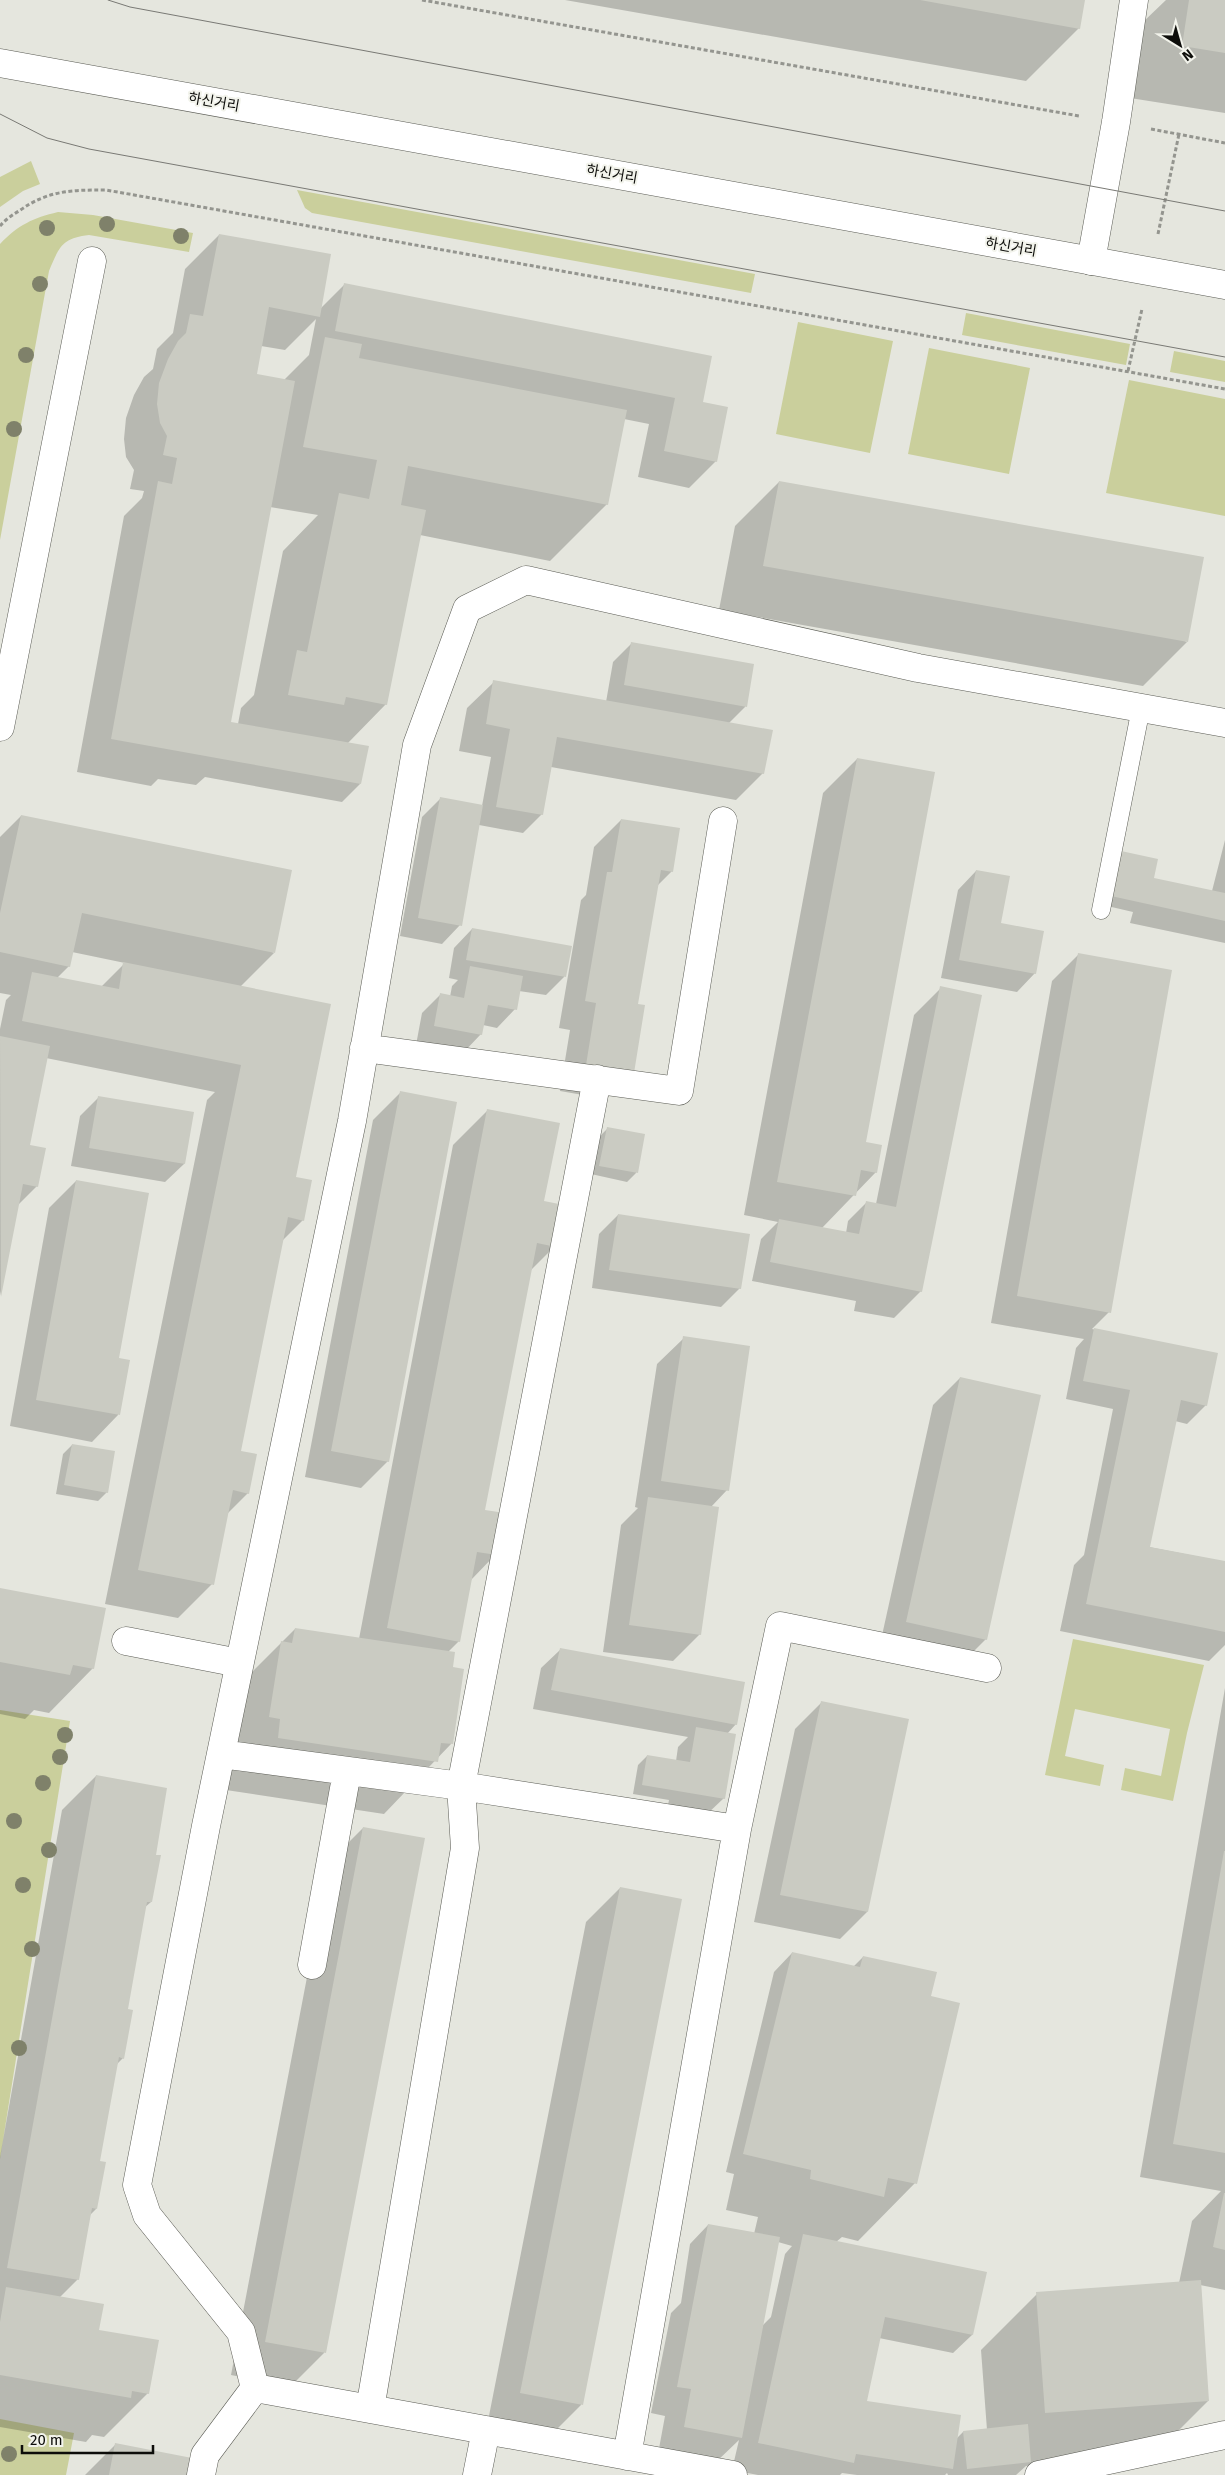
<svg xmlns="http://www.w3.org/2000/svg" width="1225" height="2475" font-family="'Fira Sans','Noto Sans KR',sans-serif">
  <rect width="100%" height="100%" fill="#e5e6de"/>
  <path fill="#cacf9c" d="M31 161 40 184 23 191 0 207V177Z
    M297 190 755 274 751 293 312 213 305 208Z
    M58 212 93 215 193 233 189 252 89 235C62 238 59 247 49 271L0 540V244C18 225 33 218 58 212Z
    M966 313 1130 344 1126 365 962 335Z
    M798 322 893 341 870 453 776 434Z
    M929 348 1030 368 1009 474 908 454Z
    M1174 351 1225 361V382L1170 372Z
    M1129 380 1225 399V516L1106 493Z
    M1073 1639 1204 1665 1187 1733 1173 1801 1121 1790 1125 1768 1161 1776 1170 1729 1075 1709 1065 1756 1104 1765 1100 1786 1045 1775Z
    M0 1710 70 1721 0 2159Z
    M0 2419 74 2433 66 2475H0Z"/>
  <path fill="#0003" fill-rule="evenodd" d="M565 0H1084L1079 28 1026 81Z
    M1166 0H1225V113L1130 98 1142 23Z
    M219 235 320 309 345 284 702 403 716 461 689 488 638 477 649 424 624 419 607 504 550 561 420 535 386 704 347 744 360 784 342 802 205 777 196 785 158 779 151 786 77 772 124 516 142 498 144 491 130 489 134 470 126 457 124 439 126 418 134 395 144 377 153 369 157 349 173 333 185 269ZM316 319 309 355 284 380 255 375 261 346 285 350ZM270 507 318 515 283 551 254 695 241 708 238 724 230 723Z
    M779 482 1187 642 1143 686 719 610 735 526Z
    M631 644 753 665 745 707 729 723 763 773 736 800 551 767 542 814 523 833 479 825 460 925 442 944 400 936 422 817 440 799 482 806 491 757 459 751 467 708 494 682 606 702 613 662Z
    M857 759 865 1143 876 1172 822 1228 846 1233 848 1221 867 1202 876 1204 914 1015 941 988 921 1291 894 1318 854 1311 856 1301 752 1281 761 1239 778 1222 744 1215 823 793Z
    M21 816 274 953 240 987 294 1178 303 1220 282 1241 239 1452 248 1493 227 1514 212 1584 178 1618 105 1604 207 1100 215 1092 46 1058 29 1146 37 1186 17 1206 0 1296V1029L6 1000 11 995 0 993V837ZM72 952 125 963 101 987 57 978 69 966Z
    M621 820 672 871 657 886 636 1005 633 1072 606 1099 560 1091 570 1030 559 1028 581 900 586 895 594 847Z
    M1225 840V943L1130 923 1133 912 1103 905 1113 862 1152 882 1212 891Z
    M976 871 999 925 1035 973 1017 992 941 978 958 890Z
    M472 929 570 947 564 977 546 995 519 991 515 1009 497 1028 483 1025 481 1034 463 1053 416 1045 422 1013 440 995 450 997 452 986 458 980 449 978 454 948Z
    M1079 954 1109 1312 1092 1329 1216 1354 1206 1405 1187 1424 1175 1421 1149 1547 1225 1562V1645L1209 1661 1060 1631 1074 1565 1084 1555 1113 1409 1066 1399 1076 1348 1084 1339 991 1323 1052 981Z
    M400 1093 388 1461 361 1488 305 1477 373 1120Z
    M99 1097 193 1113 184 1164 165 1182 71 1166 80 1116Z
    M487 1111 543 1202 555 1246 530 1271 484 1511 496 1554 471 1580 459 1641 448 1652 452 1668 451 1744 384 1814 226 1790 229 1695 295 1629 359 1639 453 1145Z
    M608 1128 644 1135 636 1173 627 1182 591 1174 599 1137Z
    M76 1181 118 1359V1415L92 1442 10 1426 49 1208Z
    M618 1215 740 1288 721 1307 592 1288 599 1234Z
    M684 1338 727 1490 711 1507 700 1634 673 1661 603 1652 621 1525 638 1508 635 1507 657 1364Z
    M960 1378 986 1639 959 1666 879 1649 933 1405Z
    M72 1445 107 1492 98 1501 56 1494 63 1454Z
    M0 1589 93 1668 49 1713 34 1710 25 1719 0 1714Z
    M560 1650 736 1724 727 1734 724 1798 705 1816 667 1810 669 1800 633 1794 638 1765 647 1756 676 1761 678 1747 688 1737 533 1709 541 1668Z
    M1225 1688V2290L1200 2285 1208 2401 1152 2457 1026 2466 1016 2475H948L947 2473 945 2475H857L842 2473 840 2475H758L732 2470 739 2440 714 2464 658 2454 665 2416 651 2413 671 2313 681 2303 690 2244 708 2225 754 2234 758 2217 726 2210 734 2174 726 2172 774 1972 792 1953 853 1967 863 1957 929 1997 915 2183 858 2241 842 2237 836 2242 985 2273 972 2335 953 2353 879 2338 865 2405 956 2439 963 2432 987 2430 981 2350 1037 2294 1179 2283 1192 2221 1221 2191 1140 2177ZM778 2242 792 2246 785 2254 771 2317 762 2326Z
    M822 1702 907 1720 867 1912 840 1939 754 1922 795 1729Z
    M96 1776 154 1856 151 1902 144 1908 126 2010 123 2058 116 2065 99 2162 96 2209 90 2215 78 2279 59 2298 98 2331 148 2393 104 2437 92 2435 86 2442 0 2427V2157L62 1810Z
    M363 1828 324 2353 290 2387 231 2375 329 1862Z
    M620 1888 581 2405 547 2439 487 2426 586 1922Z
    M115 2445 187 2475H85Z"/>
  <path fill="#cacbc2" d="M920 0H1085L1080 29Z
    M1189 0H1225V53L1182 46Z
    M219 234 331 254 320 317 269 307 257 374 295 381 231 722 369 746 361 784 111 739 158 481 172 484 177 458 163 455 167 436 160 423 157 404 159 383 168 359 178 341 186 333 190 314 203 316Z
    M344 283 712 356 703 402 728 407 717 462 664 451 675 398 335 331Z
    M325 337 362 344 359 358 627 410 608 505 408 466 401 505 426 510 387 705 346 697 344 705 288 695 297 650 307 652 339 493 369 499 377 460 303 447Z
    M779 481 1204 557 1188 642 763 566Z
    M631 642 754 664 747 707 624 685Z
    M493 680 773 730 764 774 557 737 543 815 496 807 510 729 486 724Z
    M857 758 935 772 866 1142 882 1145 877 1173 861 1170 856 1196 777 1182Z
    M440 797 483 805 462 926 418 918Z
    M21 815 292 870 275 953 82 913 70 967 0 952V913Z
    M621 819 680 828 673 872 661 870 638 1004 645 1005 634 1073 586 1065 596 1003 585 1001 607 872H612Z
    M1121 851 1158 859 1154 878 1225 893V921L1111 896Z
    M976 870 1010 876 1001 923 1044 931 1036 974 959 960Z
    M472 928 572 946 566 977 466 960Z
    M1078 953 1172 970 1111 1313 1017 1296Z
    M123 962 331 1004 296 1177 312 1180 304 1221 288 1217 241 1451 257 1454 249 1494 233 1490 214 1585 138 1570 241 1065 22 1021 32 972 119 989Z
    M470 966 523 976 517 1010 488 1005 482 1035 434 1026 440 993 464 998Z
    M940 986 982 995 922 1292 770 1262 779 1219 859 1234 866 1201 896 1207Z
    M0 1036 50 1046 30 1145 46 1148 38 1187 23 1184 1 1297Z
    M400 1091 457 1102 389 1462 331 1451Z
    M98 1096 194 1112 185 1164 89 1148Z
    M487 1109 560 1123 544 1201 564 1205 556 1247 537 1243 485 1510 505 1513 497 1555 477 1552 460 1642 387 1628Z
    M607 1127 645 1134 638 1173 599 1166Z
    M76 1180 149 1193 119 1358 130 1360 120 1415 36 1400Z
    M618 1214 750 1234 741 1289 609 1270Z
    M1094 1328 1218 1353 1207 1406 1181 1400 1150 1547 1225 1561V1632L1086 1604 1130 1390 1083 1381Z
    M683 1336 750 1346 729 1491 661 1481Z
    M960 1377 1041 1395 987 1640 906 1622Z
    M72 1444 115 1451 108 1493 64 1485Z
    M648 1497 719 1507 701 1635 629 1625Z
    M0 1588 106 1608 94 1669 73 1665 70 1675 0 1662Z
    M295 1628 455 1652 453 1667 464 1669 453 1744 441 1743 438 1762 278 1738 280 1719 269 1717 281 1641 292 1643Z
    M560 1648 745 1682 737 1725 551 1690Z
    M821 1701 909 1719 868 1912 780 1895Z
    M696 1727 736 1734 725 1799 642 1785 647 1755 690 1762Z
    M96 1775 167 1788 156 1855H161L152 1902H147L128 2009 133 2010 124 2059 119 2057 100 2161 106 2162 97 2209 92 2208 79 2280 7 2268Z
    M363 1827 425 1838 326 2353 265 2342Z
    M1224 1851H1225V2153L1173 2144Z
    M620 1887 682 1899 583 2405 520 2393Z
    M792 1952 860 1967 863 1956 937 1972 931 1996 960 2003 917 2184 888 2178 884 2197 810 2179 811 2170 743 2154Z
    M1224 2193H1225V2250L1213 2247Z
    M708 2224 780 2237 742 2438 684 2427 691 2389 677 2387Z
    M803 2234 987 2272 973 2335 885 2317 867 2401 961 2415 953 2469 856 2454 854 2463 758 2443Z
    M1201 2280 1209 2401 1045 2413 1036 2292Z
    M6 2287 104 2304 99 2330 159 2340 149 2394 132 2391 131 2398 0 2375V2322Z
    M1028 2424 1031 2462 967 2469 963 2431Z
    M115 2443 192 2458 188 2475H109Z"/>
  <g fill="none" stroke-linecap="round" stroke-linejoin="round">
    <defs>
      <path id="lane" d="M1101 910 1141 708"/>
      <path id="street" d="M1091 261 1116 122 1134 0
        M0 727 92 261
        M364 1048 679 1091 723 821
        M126 1641 239 1663
        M221 1754 461 1786 737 1829
        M312 1965 347 1772
        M370 2409 465 1848 461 1786 597 1079
        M627 2456 737 1829 780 1626 987 1668
        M201 2475 205 2455 255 2388
        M477 2475 486 2430
        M733 2475 255 2388 241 2332 147 2215 137 2185 206 1826 352 1121 417 745 467 609 526 580 918 668 1225 723
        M1039 2475 1225 2435"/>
      <path id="primary" d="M0 63 1225 285"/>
    </defs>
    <use href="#lane" stroke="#5b5c55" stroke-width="19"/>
    <use href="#street" stroke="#5b5c55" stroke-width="29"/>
    <use href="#primary" stroke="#5b5c55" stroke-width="29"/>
    <path stroke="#94958f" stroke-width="3" stroke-dasharray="4 2.5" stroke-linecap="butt" d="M422 0 1079 116
      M1151 129 1225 143
      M0 226C5 220 12 215 19 211 48 190 72 190 106 190L1225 389
      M1158 234 1179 134
      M1128 371 1142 309"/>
    <use href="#lane" stroke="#fff" stroke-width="18"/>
    <use href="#street" stroke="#fff" stroke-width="28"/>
    <use href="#primary" stroke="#fff" stroke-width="28"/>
    <path stroke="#797974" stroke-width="1" d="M108 0 130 7 1225 211
      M0 114 47 138 89 149 1225 357"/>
  </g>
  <g fill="#7f816a">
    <circle cx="107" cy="224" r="8"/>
    <circle cx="47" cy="228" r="8"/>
    <circle cx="181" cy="236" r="8"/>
    <circle cx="40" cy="284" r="8"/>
    <circle cx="26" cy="355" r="8"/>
    <circle cx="14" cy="429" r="8"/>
    <circle cx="65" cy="1735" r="8"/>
    <circle cx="60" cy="1757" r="8"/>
    <circle cx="43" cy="1783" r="8"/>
    <circle cx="14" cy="1821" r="8"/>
    <circle cx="49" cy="1850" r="8"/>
    <circle cx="23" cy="1885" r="8"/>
    <circle cx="32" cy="1949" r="8"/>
    <circle cx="19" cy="2048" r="8"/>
    <circle cx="9" cy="2454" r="8"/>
  </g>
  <g text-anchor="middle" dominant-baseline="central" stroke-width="4" stroke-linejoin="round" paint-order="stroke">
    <g font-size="14" fill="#0d0d0a" stroke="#f2f3eb">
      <text transform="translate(214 102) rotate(10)">하신거리</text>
      <text transform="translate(612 174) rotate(10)">하신거리</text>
      <text transform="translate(1011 247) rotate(10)">하신거리</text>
    </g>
  </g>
  <g transform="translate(1180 45) rotate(143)" stroke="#f2f3eb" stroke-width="4" paint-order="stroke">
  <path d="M0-4L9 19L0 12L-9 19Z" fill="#0d0d0a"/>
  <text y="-8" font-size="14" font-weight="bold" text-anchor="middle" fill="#0d0d0a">N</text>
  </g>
  <path d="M22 2445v8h131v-8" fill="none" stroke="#0d0d0a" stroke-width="2.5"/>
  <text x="30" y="2445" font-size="15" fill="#0d0d0a" stroke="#f2f3eb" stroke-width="4" paint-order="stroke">20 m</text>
</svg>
